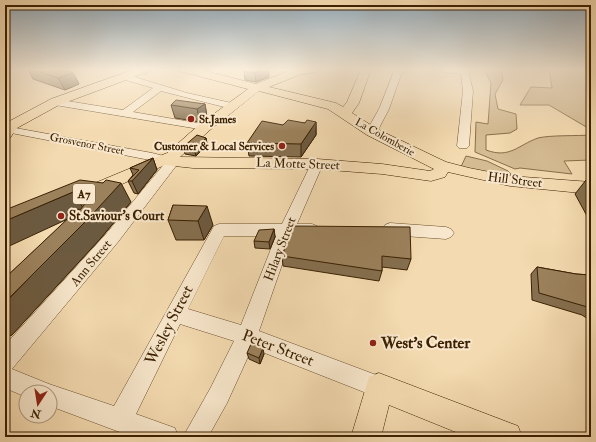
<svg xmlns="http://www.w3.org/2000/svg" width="596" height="442" font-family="'IM FELL Double Pica',serif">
  <rect width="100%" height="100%" fill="#f4dab0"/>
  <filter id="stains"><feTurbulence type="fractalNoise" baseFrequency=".005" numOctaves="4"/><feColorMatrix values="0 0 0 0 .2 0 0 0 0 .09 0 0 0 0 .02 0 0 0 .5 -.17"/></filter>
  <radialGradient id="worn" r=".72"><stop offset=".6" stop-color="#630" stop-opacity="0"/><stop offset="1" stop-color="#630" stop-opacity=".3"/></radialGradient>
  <path fill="#d5bb92" stroke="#886e4a" d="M484 69H501L503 80 495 94 498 109 516 114 517 129 510 133 486 135V150C510 159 518 145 538 138 550 135 577 136 591 135V160L564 161 572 174 520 168 515 169 475 152 476 122 488 124 491 83Z
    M549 69H591V125L588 128 549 105H520L531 87 552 88Z
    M466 156 487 161 508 171 511 174 509 177 460 169Z"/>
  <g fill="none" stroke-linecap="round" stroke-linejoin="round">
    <defs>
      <path id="minor" d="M395 69H403L389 109 376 134H368L366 132 379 109Z
        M440 69H468L470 72 469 74 473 91 469 146 467 148H459L457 146 463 91 461 74 444 72Z
        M125 74 187 93 236 104 237 106 232 109 161 91 133 112 209 125 210 127 209 129 205 130 55 105 50 102 55 99 123 110 153 88 122 79 121 77Z
        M10 127 152 153 168 157 170 159H177L179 162 118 242 12 369 49 384 114 406 214 226 219 224H282L311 164 313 161H321L323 164 297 224H312L317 226 320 230 317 234 312 236H292L259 331 387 379 390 387 387 395 379 398 252 348 227 403 208 437H183L211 387 234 341 180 324 136 414 175 428 178 437H133L50 406V392H26V397L5 388V345L106 234 165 163 6 132V128ZM224 236H276L241 325 188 309Z
        M390 223 446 227 451 229 454 233 451 237 446 239 390 235 385 233 382 229 385 225Z"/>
      <path id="major" d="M135 69H151L150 71 59 105 17 128 10 138 5 139 6 123 51 99Z
        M178 69H198L256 84 288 71 286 69H321L316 72 299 75 269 87 336 103 343 107 347 102 361 69H371L359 103 352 113 377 129 446 162 469 168 510 176 591 182V194L510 186 448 172 445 177 431 181 382 174 317 169 193 168 165 165 95 196 89 198 83 196 80 192 83 188 167 153 200 124 248 89 179 71ZM259 91 328 109 367 135 434 169 430 171 382 164 317 159 180 157 210 130Z
        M379 373 518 426 522 437H468L389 405 381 437H351L369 377Z"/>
    </defs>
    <use href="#minor" stroke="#694f2e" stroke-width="1"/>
    <use href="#major" stroke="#3b2102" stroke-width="1"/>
    <use href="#minor" fill="#f8e7cc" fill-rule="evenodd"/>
    <use href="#major" fill="#f4dab0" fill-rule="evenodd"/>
  </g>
  <path fill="#856f4f" stroke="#3b2102" d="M28 69H63L73 73 79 84 65 90 33 79Z
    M244 71 269 77 256 82 245 80Z
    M205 104 207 117 200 122 175 118 171 105Z
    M316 122V135L301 157 249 156 247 143 283 125Z
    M206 138 207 144 196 156 185 154 183 147Z
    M153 158 157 170 138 194 134 193 128 181 133 175 130 168Z
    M586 180 591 181V216H587L575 194Z
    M103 183 131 202 101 238 12 335 5 337V278L67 220 5 210Z
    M173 205 213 225 204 240H176L168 220Z
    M293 226 411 259 407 270 382 267V271L379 281 283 266 282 256Z
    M274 229 275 237 270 249 255 248 254 241Z
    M537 267 576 274 591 275V321L582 315 532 300 531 274Z
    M247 353 264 354 260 364 249 359Z"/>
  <path fill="#6c5a40" stroke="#3b2102" d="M266 69H269V77L256 82 255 73Z
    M73 73 79 84 65 90 58 78Z
    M205 104 207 117 200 122 197 109Z
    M316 122V135L301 157V144Z
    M206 138 207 144 196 156 194 149Z
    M153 158 157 170 138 194 132 181Z
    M121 183 131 202 101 238 12 335 5 337V303Z
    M73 192 85 211 5 248V221Z
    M207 206 213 225 204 240 198 221Z
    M274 229 275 237 270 249 269 242Z
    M263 348 264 354 260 364 259 358Z"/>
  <path fill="#9b815c" stroke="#3b2102" d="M33 69H63L73 73 58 78Z
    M246 69H266L255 73 244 71Z
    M176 100 205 104 197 109 171 105Z
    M288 120 305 123 307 120 316 122 301 144 247 143 262 121 283 125Z
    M197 135 206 138 194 149 183 147Z
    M153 158 132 181H128L139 170 130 168Z
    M80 180 103 183 106 180 121 183 88 219 5 302V278L78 209 80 210 92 195 73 192 5 221V210Z
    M586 180 591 181V188Z
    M173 205 207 206 198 221 168 220Z
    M293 226 410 227 411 259 382 256V271L282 256Z
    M274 229 269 242 254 241 259 230Z
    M537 267 576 274 591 275V308L539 293Z
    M251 344 263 348 259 358 247 353Z"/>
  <linearGradient id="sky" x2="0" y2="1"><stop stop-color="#93aaba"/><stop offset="0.53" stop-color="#faeedb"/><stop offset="1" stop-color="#faeedb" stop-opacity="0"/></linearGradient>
  <rect width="596" height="131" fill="url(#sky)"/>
  <g fill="#8f2418" stroke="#f8e7cc" stroke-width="1.5">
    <circle cx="191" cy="119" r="4"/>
    <circle cx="282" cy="146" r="4"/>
    <circle cx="61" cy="216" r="4"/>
    <circle cx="373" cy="343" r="4"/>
  </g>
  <g text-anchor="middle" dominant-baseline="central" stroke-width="4" stroke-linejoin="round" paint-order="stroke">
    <g font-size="11" font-weight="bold" fill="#3b2102" stroke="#f8e7cc" text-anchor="start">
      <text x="199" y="119">St.James</text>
      <text x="274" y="146" text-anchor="end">Customer &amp; Local Services</text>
    </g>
    <g font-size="11" fill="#3b2102" stroke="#f8e7cc">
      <text transform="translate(385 137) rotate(29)">La Colomberie</text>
      <text transform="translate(87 144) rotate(11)">Grosvenor Street</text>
    </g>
    <rect fill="#f8e7cc" stroke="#745c3f" stroke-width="1" x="73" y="184" width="22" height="20" rx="3"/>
    <g font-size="12" font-weight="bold" fill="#3b2102">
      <text x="84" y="194">A7</text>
    </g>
    <g font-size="13" fill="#3b2102" stroke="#f8e7cc">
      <text transform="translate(298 164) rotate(2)">La Motte Street</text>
      <text transform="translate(515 180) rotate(7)">Hill Street</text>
      <text transform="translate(280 249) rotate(-69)">Hilary Street</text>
      <text transform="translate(91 263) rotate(-50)">Ann Street</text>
    </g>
    <g font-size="13" font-weight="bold" fill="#3b2102" stroke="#f8e7cc" text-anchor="start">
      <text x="69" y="216">St.Saviour's Court</text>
    </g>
    <g font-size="16" fill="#3b2102" stroke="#f8e7cc">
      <text transform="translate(169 325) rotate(-63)">Wesley Street</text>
      <text transform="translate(278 348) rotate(21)">Peter Street</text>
    </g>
    <g font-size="16" font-weight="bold" fill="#3b2102" stroke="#f8e7cc" text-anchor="start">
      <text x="381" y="343">West's Center</text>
    </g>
  </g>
  <rect width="596" height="442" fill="none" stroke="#f4dab0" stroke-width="20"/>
  <rect x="6" y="6" width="584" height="430" fill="none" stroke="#3b2102" stroke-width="2"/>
  <rect x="10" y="10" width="576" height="422" fill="none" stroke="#3b2102"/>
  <g transform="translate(38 404) rotate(192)"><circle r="19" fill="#f8e7cc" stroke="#ac987b"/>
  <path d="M0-3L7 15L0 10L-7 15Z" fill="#8f2418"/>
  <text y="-6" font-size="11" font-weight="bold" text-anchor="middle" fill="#3b2102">N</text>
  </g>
  <rect width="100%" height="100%" filter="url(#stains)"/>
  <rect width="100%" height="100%" fill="url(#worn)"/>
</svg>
